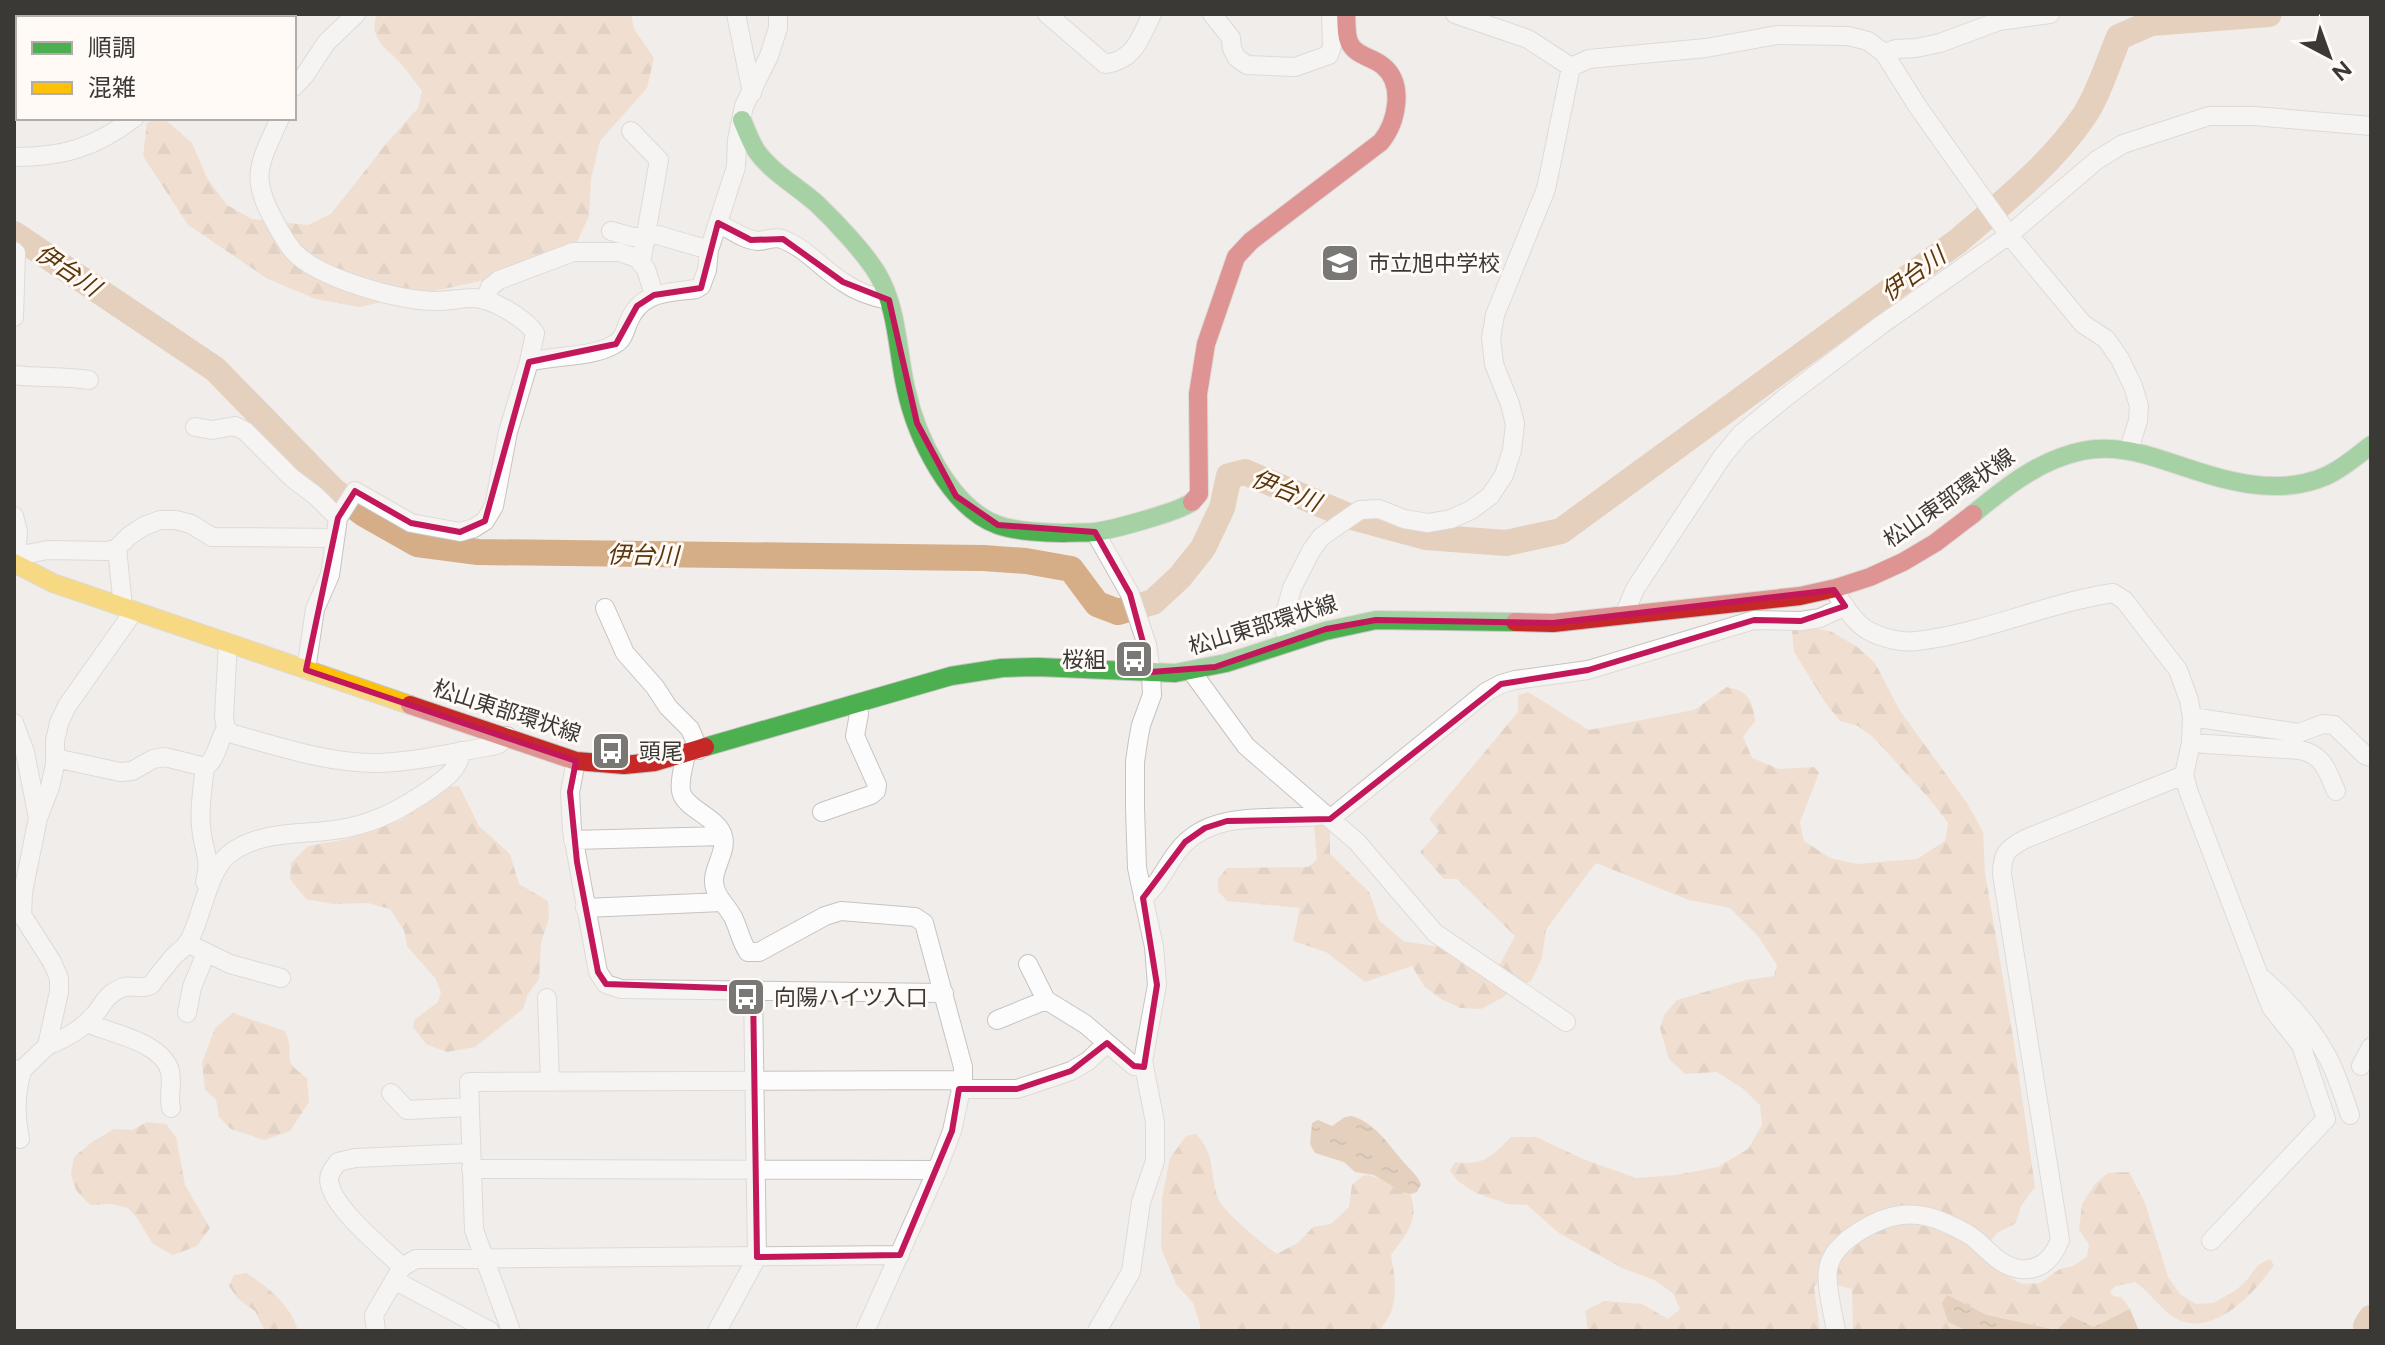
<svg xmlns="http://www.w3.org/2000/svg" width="2385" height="1345" font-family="Figtree,'Noto Sans JP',sans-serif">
  <defs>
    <pattern id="forest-firs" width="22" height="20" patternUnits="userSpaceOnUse" patternTransform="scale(2)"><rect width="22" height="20" fill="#efcfb1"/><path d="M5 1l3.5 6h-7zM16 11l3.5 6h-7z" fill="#ceb299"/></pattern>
    <pattern id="water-ripples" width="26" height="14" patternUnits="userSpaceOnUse" patternTransform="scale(2)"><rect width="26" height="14" fill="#d5ad87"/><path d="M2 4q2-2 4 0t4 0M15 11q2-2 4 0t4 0" fill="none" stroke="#ae8e6f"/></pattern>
  </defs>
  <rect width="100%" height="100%" fill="#f0edea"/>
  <path fill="url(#forest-firs)" d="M377 14H631L634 29 654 58 647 88 600 141 591 179 589 216 577 242 546 259 490 279 359 307 316 299 268 279 188 225 143 156 147 123 156 118H163L192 143 207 178 227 205 252 219 308 225 331 214 386 144 418 108 422 91C415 82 409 73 401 64 388 49 367 38 377 14Z
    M1805 627 1830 631 1856 646 1875 663 1900 711 1967 803 1983 832 1985 873 2015 1049 2035 1187 2021 1206 2016 1223 1997 1233 1990 1242 1996 1270 2022 1284 2040 1283 2060 1269 2073 1266 2087 1257 2089 1244 2079 1230 2082 1204 2095 1184 2108 1173 2129 1172 2145 1203 2168 1277 2180 1294 2196 1304 2213 1303 2236 1290 2246 1281 2258 1265 2270 1259 2274 1265C2254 1294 2210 1342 2172 1316 2158 1306 2149 1291 2135 1282L2116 1286 2110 1291 2113 1296 2121 1297 2130 1309 2094 1327 2072 1316 2058 1330 1987 1315 1947 1296 1948 1322 1967 1331H1853L1852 1289 1819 1280 1814 1287 1820 1331H1593L1588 1329 1585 1311 1604 1301 1642 1304 1668 1319 1680 1309 1673 1293 1654 1280 1622 1268 1559 1233 1527 1205 1508 1204 1476 1193 1458 1181 1450 1171 1455 1162C1484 1166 1491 1157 1511 1137H1536L1583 1159 1636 1178 1676 1175 1718 1167 1748 1149 1762 1125 1760 1105 1742 1088 1717 1072 1685 1074 1669 1059 1660 1028 1664 1015 1677 1000 1746 980 1774 976 1777 965 1758 936 1730 908 1689 900 1596 863 1546 929 1542 958 1531 981 1514 988 1502 998 1481 1009 1460 1008 1441 999 1424 986 1412 966 1365 982 1326 952 1293 941 1300 908 1227 901 1218 891V879L1227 868 1308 867 1317 860 1314 824 1323 820 1330 830V854L1369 892 1379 920 1403 941 1459 950 1500 964 1515 936 1457 879H1444L1420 852 1439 831 1429 819 1518 712V695L1528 692 1589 730 1694 710 1727 687C1749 692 1752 699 1755 721L1743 737 1752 758 1779 769 1814 767 1819 773 1800 822 1804 841 1830 858 1857 864 1917 859 1945 841 1948 823 1933 803 1874 738 1858 726 1840 721 1825 702 1794 652 1792 631Z
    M459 786 479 826 510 854 519 884 548 901 549 918 541 943 539 979 528 994 523 1009 475 1047 447 1052 426 1044 413 1027 414 1020 438 1002 441 992 435 978 407 946 404 930 390 909 368 903 333 904 306 899 290 879 291 863 308 846 347 839 401 820 448 787Z
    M233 1013 285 1031C297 1056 277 1057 307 1078L309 1102 290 1131 264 1140 231 1129 219 1117 216 1099 205 1090 202 1063 215 1028Z
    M147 1122 166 1124 176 1137 185 1185 210 1228 197 1246 173 1255 153 1244 137 1218 128 1208 112 1204 90 1205 76 1190 71 1174 74 1157 92 1142 114 1129 132 1130Z
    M1196 1134C1216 1155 1209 1172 1218 1198 1222 1211 1264 1245 1277 1254L1299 1242 1313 1227 1331 1224 1349 1207 1352 1185 1364 1175C1382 1175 1393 1190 1410 1194 1421 1219 1405 1235 1391 1255 1396 1285 1400 1306 1379 1331H1202L1193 1303 1176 1284 1161 1248 1162 1198 1170 1158 1186 1136Z
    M246 1273C267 1286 292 1306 298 1331H265L255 1311 238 1299 229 1286 234 1275Z"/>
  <path fill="url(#water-ripples)" d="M1352 1116C1374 1123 1386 1141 1401 1159 1408 1168 1416 1173 1421 1184L1417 1192 1410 1194 1402 1192 1374 1175 1355 1172 1344 1162 1315 1153 1310 1144 1312 1123 1318 1120 1332 1126 1345 1117Z
    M1947 1295 1987 1315 2057 1330 2071 1316 2094 1327 2130 1309 2139 1331H1967L1948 1322 1942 1303Z"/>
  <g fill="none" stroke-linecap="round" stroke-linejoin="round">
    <path stroke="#d5ad87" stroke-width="26" d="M14 234 215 369 333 490 364 514 417 544 478 552 983 558 1026 561 1071 569 1097 604 1118 612 1153 602 1180 577 1203 548 1222 508 1229 476 1245 472 1348 516 1426 537 1506 543 1561 531 1958 241C2002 203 2051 165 2084 116 2098 96 2109 60 2119 37L2151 23 2269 14
      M2367 1331 2366 1326 2371 1318"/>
    <defs>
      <path id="street" d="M736 14 752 93
        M1047 14 1105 64C1135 60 1140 38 1152 14
        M1212 14 1231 38 1232 49 1237 58 1247 65 1295 67 1329 55 1332 46 1331 14
        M1455 14 1528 39 1571 67
        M238 18 241 14
        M1884 53 1896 49 1916 48 1940 43 1999 21 2050 14
        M1571 67 1589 59 1706 48 1777 35 1848 36 1868 41 1884 53 1918 107 2009 235 2083 324 2106 339 2120 359 2133 386 2139 406 2138 421 2129 449
        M294 87 305 75 326 43 356 14
        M280 118C258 167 249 177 277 226 282 235 287 244 294 252 320 279 400 301 437 301 449 301 461 298 473 298 491 298 525 318 535 333L529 362
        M631 131 659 160 641 263
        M14 157C63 157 94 148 134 118
        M718 223C730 229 744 240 758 241 766 241 773 236 782 239 806 248 822 269 843 282 857 292 872 297 889 300
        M611 231 633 237 658 235 709 250
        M14 251 16 253 14 317
        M486 299 490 287 499 280 573 252H619L637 258 646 269 654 295
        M14 375C39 378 64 376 89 380
        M195 427 212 430 235 426 245 431 292 478 316 496 338 518
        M14 516 18 532 16 556
        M1095 532 1130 594 1147 645 1151 672 1152 695 1141 725 1138 741 1135 762V808L1137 868 1154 947 1157 985 1143 1061 1155 1122V1161L1141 1202 1131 1272 1097 1331
        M117 548 123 607
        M14 558 16 556 48 550 107 551 117 548 129 536 144 526 160 520H176L191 524 212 537 335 538
        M1834 590C1843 604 1854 623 1869 631 1882 638 1902 643 1917 641 1984 633 2046 603 2113 593L2124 600 2178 670 2189 700 2192 717 2191 743 2184 775 2189 793 2271 1007 2301 1045 2326 1119 2211 1241
        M605 608 625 653 655 687 668 707 690 729 699 750
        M1624 615 1635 589 1722 457 1741 434 1786 397 1881 325 2009 235 2097 160 2123 144 2209 116H2254L2371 126
        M1290 641 1284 629V617L1292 588 1311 551 1321 537 1360 510 1379 509 1404 519 1428 523 1451 519 1471 510 1490 496 1504 475 1512 450 1515 424 1510 404 1494 364 1491 338 1495 315 1546 189 1571 67
        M228 643 224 717 226 729 233 734C281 747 330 764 380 763 417 762 455 752 492 746L499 744 507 736
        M306 670 315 609 330 575 338 518 355 491 411 523 460 532 474 528 485 521 494 506 508 432 529 362C554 355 592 358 615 344 623 340 625 331 628 323 641 291 666 293 696 289L701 286 707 270 709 250 736 167 737 140 744 106 769 56 778 28V14
        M1192 672 1246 746 1357 842 1435 933 1566 1022
        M2192 717 2299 733 2323 724 2334 725 2365 755 2371 757
        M14 723 25 752 38 818
        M2191 743 2300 750C2324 755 2327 771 2336 791
        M686 754C684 765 679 780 681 791 684 809 717 816 723 836 727 850 715 865 714 879 713 895 726 904 733 917 739 929 740 940 748 952H759L825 916 841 911 915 917 924 923 963 1067V1080L952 1131 937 1170 865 1331
        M55 758 120 772 132 771 153 759 165 757 205 767C203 786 199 806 201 825 202 849 212 858 205 882
        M576 761 570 792 572 830 598 972 606 984 621 989 944 993
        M205 767C217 760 218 740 226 729
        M822 812 871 795 876 791 877 785 855 736 859 714 858 704
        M1330 819 1486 692 1501 684 1515 680 1588 670 1754 620 1801 621 1820 618 1845 606
        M573 840 723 836
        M1143 898C1161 884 1168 859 1185 843 1221 808 1279 822 1325 815
        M585 908 722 902
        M187 943 230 964 281 978
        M1028 964 1046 1000
        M2262 978C2287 1000 2311 1026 2327 1056 2337 1074 2343 1095 2350 1115
        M547 998 550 1082
        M187 1013 192 987 206 953
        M997 1020 1046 1000 1085 1024 1134 1066 1144 1067
        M86 1023C111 1033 162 1042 170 1071 173 1084 168 1095 171 1108
        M47 1046C66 1038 81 1030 94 1015 100 1009 104 1000 110 995 129 979 136 992 151 985 158 975 166 966 174 956 178 952 184 948 187 944 202 921 206 874 228 855 262 827 310 837 351 827 382 820 406 806 432 788 446 778 459 769 461 751
        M2361 1066 2371 1047
        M14 1070 23 1069 47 1046 59 992V978L52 962 22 915 23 892 38 818 50 787 55 765V741L59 723 67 706 134 611
        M960 1089H1017L1071 1071 1088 1061 1107 1043
        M391 1093 407 1110 469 1107
        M20 1139C15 1117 15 1091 23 1069
        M471 1169 937 1170
        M402 1267C383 1248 336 1211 330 1185 327 1176 332 1170 338 1162L355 1158 470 1153
        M394 1280 490 1331
        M376 1331 374 1315 402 1267 416 1259 900 1255
        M511 1331 474 1230 469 1082 963 1080
        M717 1331 757 1257 753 989
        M1836 1331C1833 1313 1824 1281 1829 1265 1836 1240 1877 1218 1901 1215 1917 1213 1934 1217 1948 1224 1957 1228 1968 1233 1975 1239 1989 1251 2000 1266 2020 1269 2041 1271 2053 1258 2060 1240L2002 874C2002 853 2007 849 2025 839L2184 775"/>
      <path id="fast" d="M742 120C747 131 751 144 758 153 773 173 798 187 817 204 835 221 864 252 877 273 898 308 897 350 906 389 916 436 950 508 998 525 1015 531 1045 533 1064 533 1074 532 1084 533 1094 532 1112 530 1178 512 1192 502
        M1973 514C2006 487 2039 460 2082 451 2111 445 2139 452 2166 461 2217 478 2274 499 2326 476 2342 469 2357 456 2371 445
        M705 747 951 676 1002 668 1038 667 1175 673 1226 663 1325 631 1376 620 1515 622"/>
      <path id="slow" d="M14 563 53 583 410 705"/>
      <path id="jam" d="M1192 502 1199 494 1198 394 1206 344 1236 257 1251 241 1381 142C1397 122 1405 84 1383 66 1375 59 1363 57 1355 50 1345 42 1347 26 1346 14
        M1515 622 1553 623 1800 596 1836 588 1870 577 1903 562 1935 543 1973 514
        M410 705 576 761 624 765 655 762 705 747"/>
    </defs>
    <use href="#street" stroke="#c6c3c1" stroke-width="20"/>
    <use href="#fast" stroke="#c6c3c1" stroke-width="20"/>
    <use href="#slow" stroke="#c6c3c1" stroke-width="20"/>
    <use href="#jam" stroke="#c6c3c1" stroke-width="20"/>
    <use href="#street" stroke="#fdfcfc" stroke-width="18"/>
    <use href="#fast" stroke="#4caf50" stroke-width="18"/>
    <use href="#slow" stroke="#ffc107" stroke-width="18"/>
    <use href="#jam" stroke="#c62828" stroke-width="18"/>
  </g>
  <path d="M0 0H2385V1345H0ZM718 223 751 240 783 239 843 282 889 300 917 423 956 496 998 525 1095 532 1130 594 1151 672 1215 667 1326 629 1376 620 1553 623 1834 590 1845 606 1801 621 1754 620 1588 670 1501 684 1330 819 1227 821 1205 828 1185 842 1143 898 1157 985 1144 1067 1134 1066 1107 1043 1071 1071 1017 1089H959L952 1131 900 1255 757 1257 753 989 606 984 598 972 577 862 570 792 576 761 306 670 338 518 355 491 411 523 460 532 485 521 529 362 616 344 637 306 654 295 701 288Z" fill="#f0edea" fill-opacity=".55" fill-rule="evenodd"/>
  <path fill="none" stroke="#c2185b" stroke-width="6" stroke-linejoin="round" d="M718 223 751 240 783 239 843 282 889 300 917 423 956 496 998 525 1095 532 1130 594 1151 672 1215 667 1326 629 1376 620 1553 623 1834 590 1845 606 1801 621 1754 620 1588 670 1501 684 1330 819 1227 821 1205 828 1185 842 1143 898 1157 985 1144 1067 1134 1066 1107 1043 1071 1071 1017 1089H959L952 1131 900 1255 757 1257 753 989 606 984 598 972 577 862 570 792 576 761 306 670 338 518 355 491 411 523 460 532 485 521 529 362 616 344 637 306 654 295 701 288Z"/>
  <defs>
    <symbol id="school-square" viewBox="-11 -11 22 22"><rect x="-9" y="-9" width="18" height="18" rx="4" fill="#7a7875" stroke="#fffaf6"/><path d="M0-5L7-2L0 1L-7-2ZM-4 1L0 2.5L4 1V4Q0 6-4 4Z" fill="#fff"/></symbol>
    <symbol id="bus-square" viewBox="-11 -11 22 22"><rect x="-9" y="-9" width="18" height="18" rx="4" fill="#7a7875" stroke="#fffaf6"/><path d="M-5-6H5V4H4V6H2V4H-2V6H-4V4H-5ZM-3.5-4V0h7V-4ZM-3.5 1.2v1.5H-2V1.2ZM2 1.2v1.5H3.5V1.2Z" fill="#fff"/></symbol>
  </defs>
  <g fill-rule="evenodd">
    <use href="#school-square" x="1318" y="241" width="44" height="44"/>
    <use href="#bus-square" x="1112" y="637" width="44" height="44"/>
    <use href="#bus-square" x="589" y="729" width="44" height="44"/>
    <use href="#bus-square" x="724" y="975" width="44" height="44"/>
  </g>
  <g text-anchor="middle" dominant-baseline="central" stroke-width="6" stroke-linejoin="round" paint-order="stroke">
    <g font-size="22" fill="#3b3936" stroke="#fffaf6" text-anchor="start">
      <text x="1368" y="263">市立旭中学校</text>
      <text x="1106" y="659" text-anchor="end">桜組</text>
      <text x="639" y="751">頭尾</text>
      <text x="774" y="997">向陽ハイツ入口</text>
    </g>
    <g font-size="22" fill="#3b3936" stroke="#fffaf6">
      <text transform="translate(1949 498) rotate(-35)">松山東部環状線</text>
      <text transform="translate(1263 625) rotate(-17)">松山東部環状線</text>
      <text transform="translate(507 711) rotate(18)">松山東部環状線</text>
    </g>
    <g font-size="24" font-style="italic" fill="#5b360a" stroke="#fffaf6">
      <text transform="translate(68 270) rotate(34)">伊台川</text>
      <text transform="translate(1913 274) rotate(-36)">伊台川</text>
      <text transform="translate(1286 490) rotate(22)">伊台川</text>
      <text transform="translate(643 555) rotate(1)">伊台川</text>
    </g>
  </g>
  <rect width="2385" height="1345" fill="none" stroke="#3b3936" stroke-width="32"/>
  <rect x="16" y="16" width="280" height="104" fill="#fffaf6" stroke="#b1ada9" stroke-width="2"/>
  <rect x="32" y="42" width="40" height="12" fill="#4caf50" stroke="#b1ada9" stroke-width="2"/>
  <text x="88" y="56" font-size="24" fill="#3b3936">順調</text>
  <rect x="32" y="82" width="40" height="12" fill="#ffc107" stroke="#b1ada9" stroke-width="2"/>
  <text x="88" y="96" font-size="24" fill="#3b3936">混雑</text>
  <g transform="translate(2329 56) rotate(139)" stroke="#fffaf6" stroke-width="6" paint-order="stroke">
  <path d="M0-6L14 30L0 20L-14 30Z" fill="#3b3936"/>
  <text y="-12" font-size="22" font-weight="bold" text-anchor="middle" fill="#3b3936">N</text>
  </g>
</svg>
